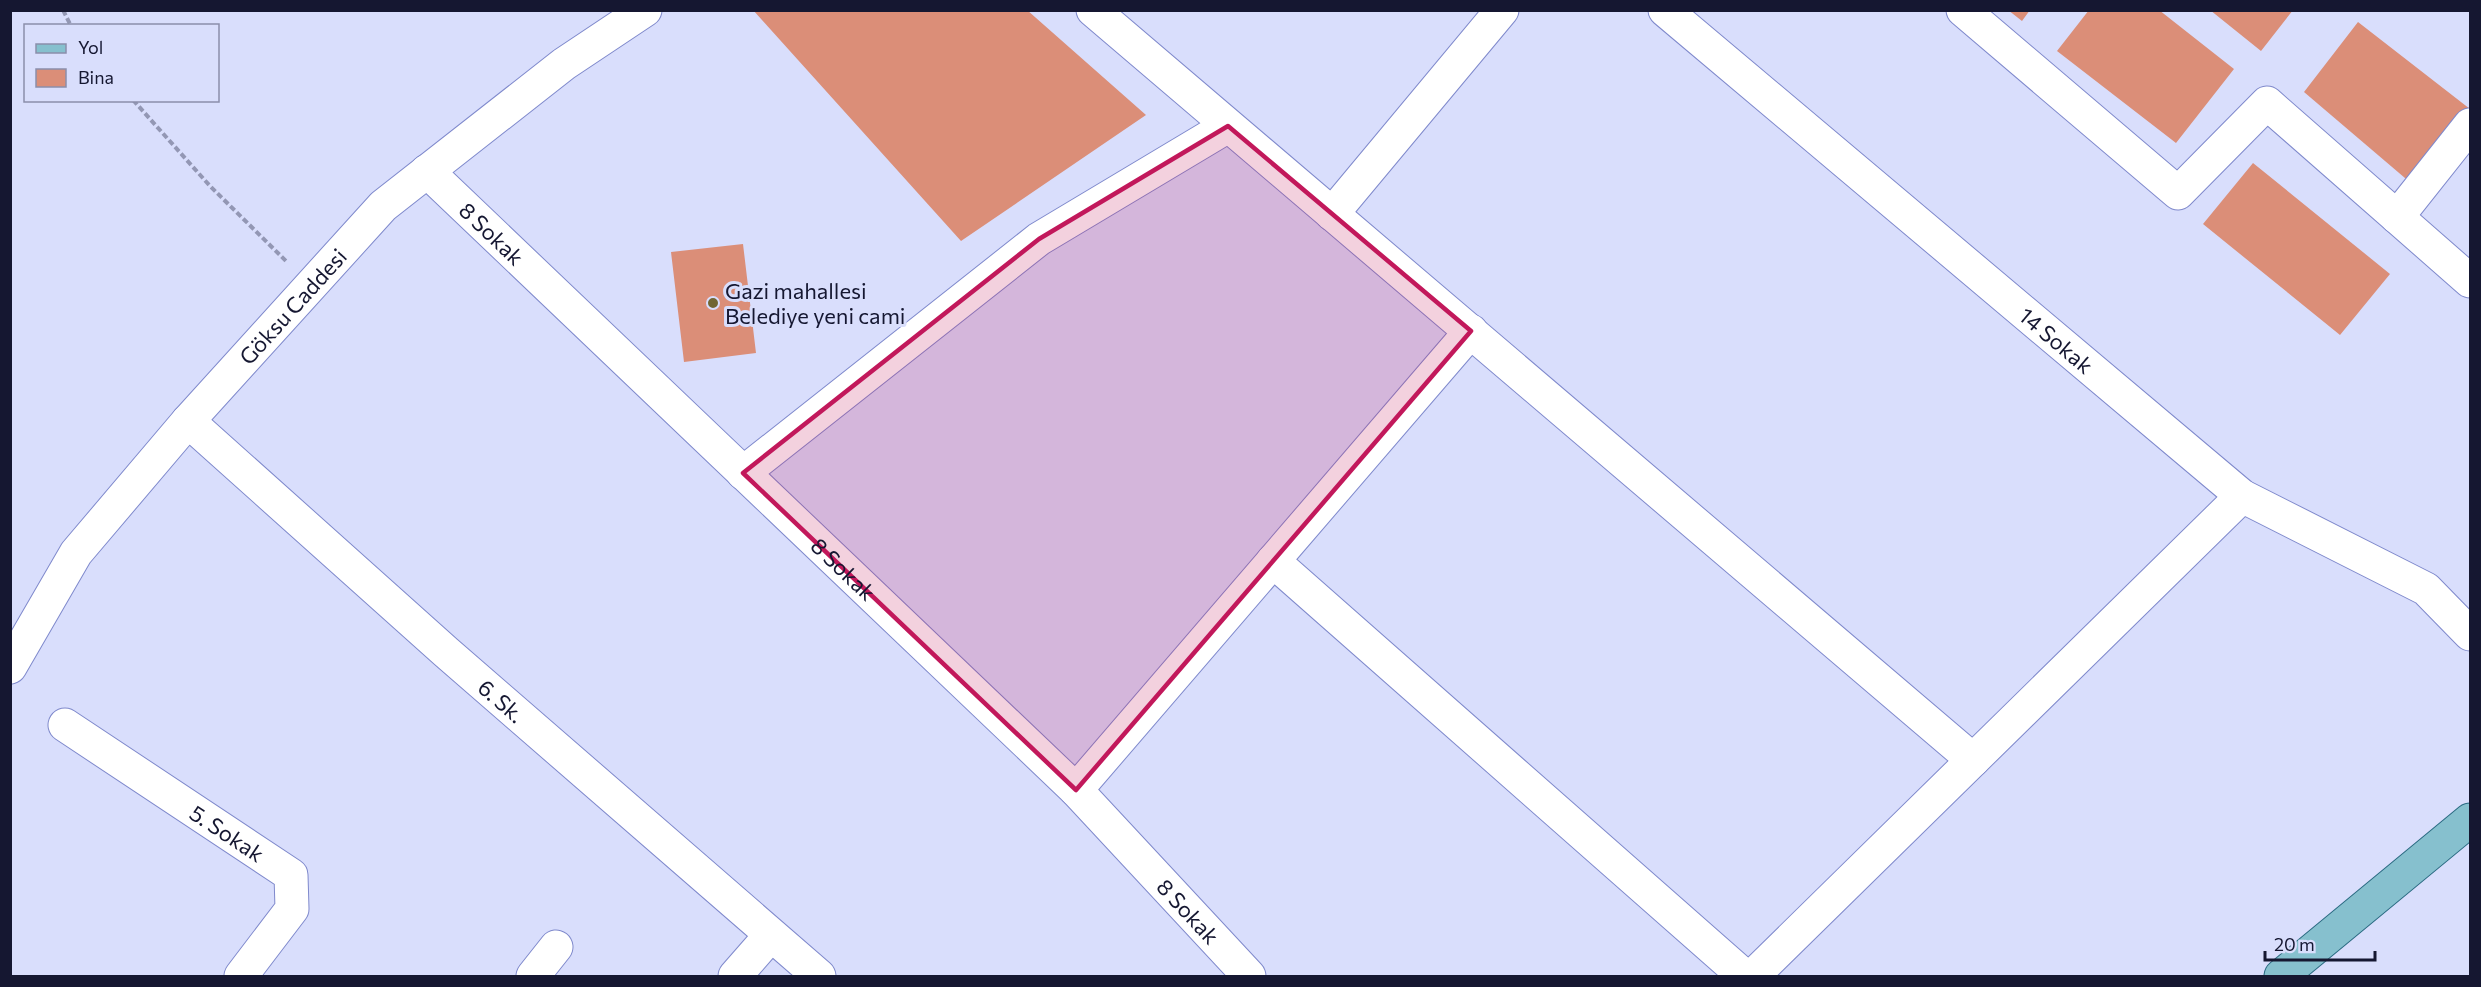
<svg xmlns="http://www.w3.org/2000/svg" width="2481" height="987" font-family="Commissioner,sans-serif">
  <rect width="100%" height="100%" fill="#d9defc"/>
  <path fill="#db8e78" d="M753 10H1027L1146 115 961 241Z
    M2008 10H2030L2022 21Z
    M2089 10H2159L2234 69 2176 143 2057 51Z
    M2210 10H2293L2261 51Z
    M2358 22 2470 109 2412 184 2304 92Z
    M2253 163 2390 274 2340 335 2203 224Z
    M743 244 756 353 684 362 671 252Z"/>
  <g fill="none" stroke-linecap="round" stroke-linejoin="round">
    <defs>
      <g id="minor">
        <path d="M1093 10 1973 760"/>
        <path id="s1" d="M1665 10 2242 496 2426 589 2470 634"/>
        <path d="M1963 10 2178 193 2267 103 2470 281"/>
        <path id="s2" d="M427 171 1076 790 1249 976"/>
        <path d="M1332 214 1502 10"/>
        <path d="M2397 217 2470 125"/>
        <path id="s3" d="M188 421 446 652 819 976"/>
        <path d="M743 473 1039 239 1228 126"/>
        <path d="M1273 561 1744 976"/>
        <path id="s4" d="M10 667 76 553 188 421 383 206 564 64 645 10"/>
        <path id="s5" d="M65 725 291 875 292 909 241 976"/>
        <path d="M1076 790 1471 331"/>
        <path d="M533 976 556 947"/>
        <path d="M735 976 770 936"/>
        <path d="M1753 976 2242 496"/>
      </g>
      <path id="major" d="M2281 976 2470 820"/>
    </defs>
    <use href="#minor" stroke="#7f89cc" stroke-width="35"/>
    <use href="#major" stroke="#2a6a82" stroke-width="35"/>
    <path stroke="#9397b4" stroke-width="4" stroke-dasharray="6 3" stroke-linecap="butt" d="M63 10 71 26
      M133 100 210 186 286 261"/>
    <use href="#minor" stroke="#fff" stroke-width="33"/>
    <use href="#major" stroke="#86c0ce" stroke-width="33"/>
  </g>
  <path fill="#c2185b" fill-opacity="0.2" stroke="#c2185b" stroke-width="4.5" stroke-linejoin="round" d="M1228 126 1471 331 1076 790 743 473 1039 239Z"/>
  <circle fill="#716633" stroke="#d9defc" stroke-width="2" cx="713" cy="303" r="6"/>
  <g text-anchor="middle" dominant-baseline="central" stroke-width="6" stroke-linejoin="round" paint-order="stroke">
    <g font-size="22" fill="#151731" stroke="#d9defc">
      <text stroke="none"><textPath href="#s2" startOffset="90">8 Sokak</textPath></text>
      <text stroke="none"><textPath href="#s4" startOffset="460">Göksu Caddesi</textPath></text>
      <text stroke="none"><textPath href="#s1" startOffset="512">14 Sokak</textPath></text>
      <text stroke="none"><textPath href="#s2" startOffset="576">8 Sokak</textPath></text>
      <text stroke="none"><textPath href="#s3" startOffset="420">6. Sk.</textPath></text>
      <text stroke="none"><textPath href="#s5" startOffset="195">5. Sokak</textPath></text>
      <text stroke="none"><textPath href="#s2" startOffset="1062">8 Sokak</textPath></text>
    </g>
    <g font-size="22" fill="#151731" stroke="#d9defc" text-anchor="start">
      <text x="725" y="290">Gazi mahallesi<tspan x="725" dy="25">Belediye yeni cami</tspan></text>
    </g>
  </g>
  <rect width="2481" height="987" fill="none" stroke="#151731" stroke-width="24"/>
  <rect x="24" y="24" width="195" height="78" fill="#d9defc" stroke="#8b8eab" stroke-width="1.5"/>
  <rect x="36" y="44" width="30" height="9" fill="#86c0ce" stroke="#8b8eab" stroke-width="1.5"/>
  <text x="78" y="54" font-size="18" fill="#151731">Yol</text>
  <rect x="36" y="69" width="30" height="18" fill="#db8e78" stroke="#8b8eab" stroke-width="1.5"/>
  <text x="78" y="84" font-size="18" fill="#151731">Bina</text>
  <path d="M2265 951v9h110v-9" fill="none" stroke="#151731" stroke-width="3"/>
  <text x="2274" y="951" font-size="18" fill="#151731" stroke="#d9defc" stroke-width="4.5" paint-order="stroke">20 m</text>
</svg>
